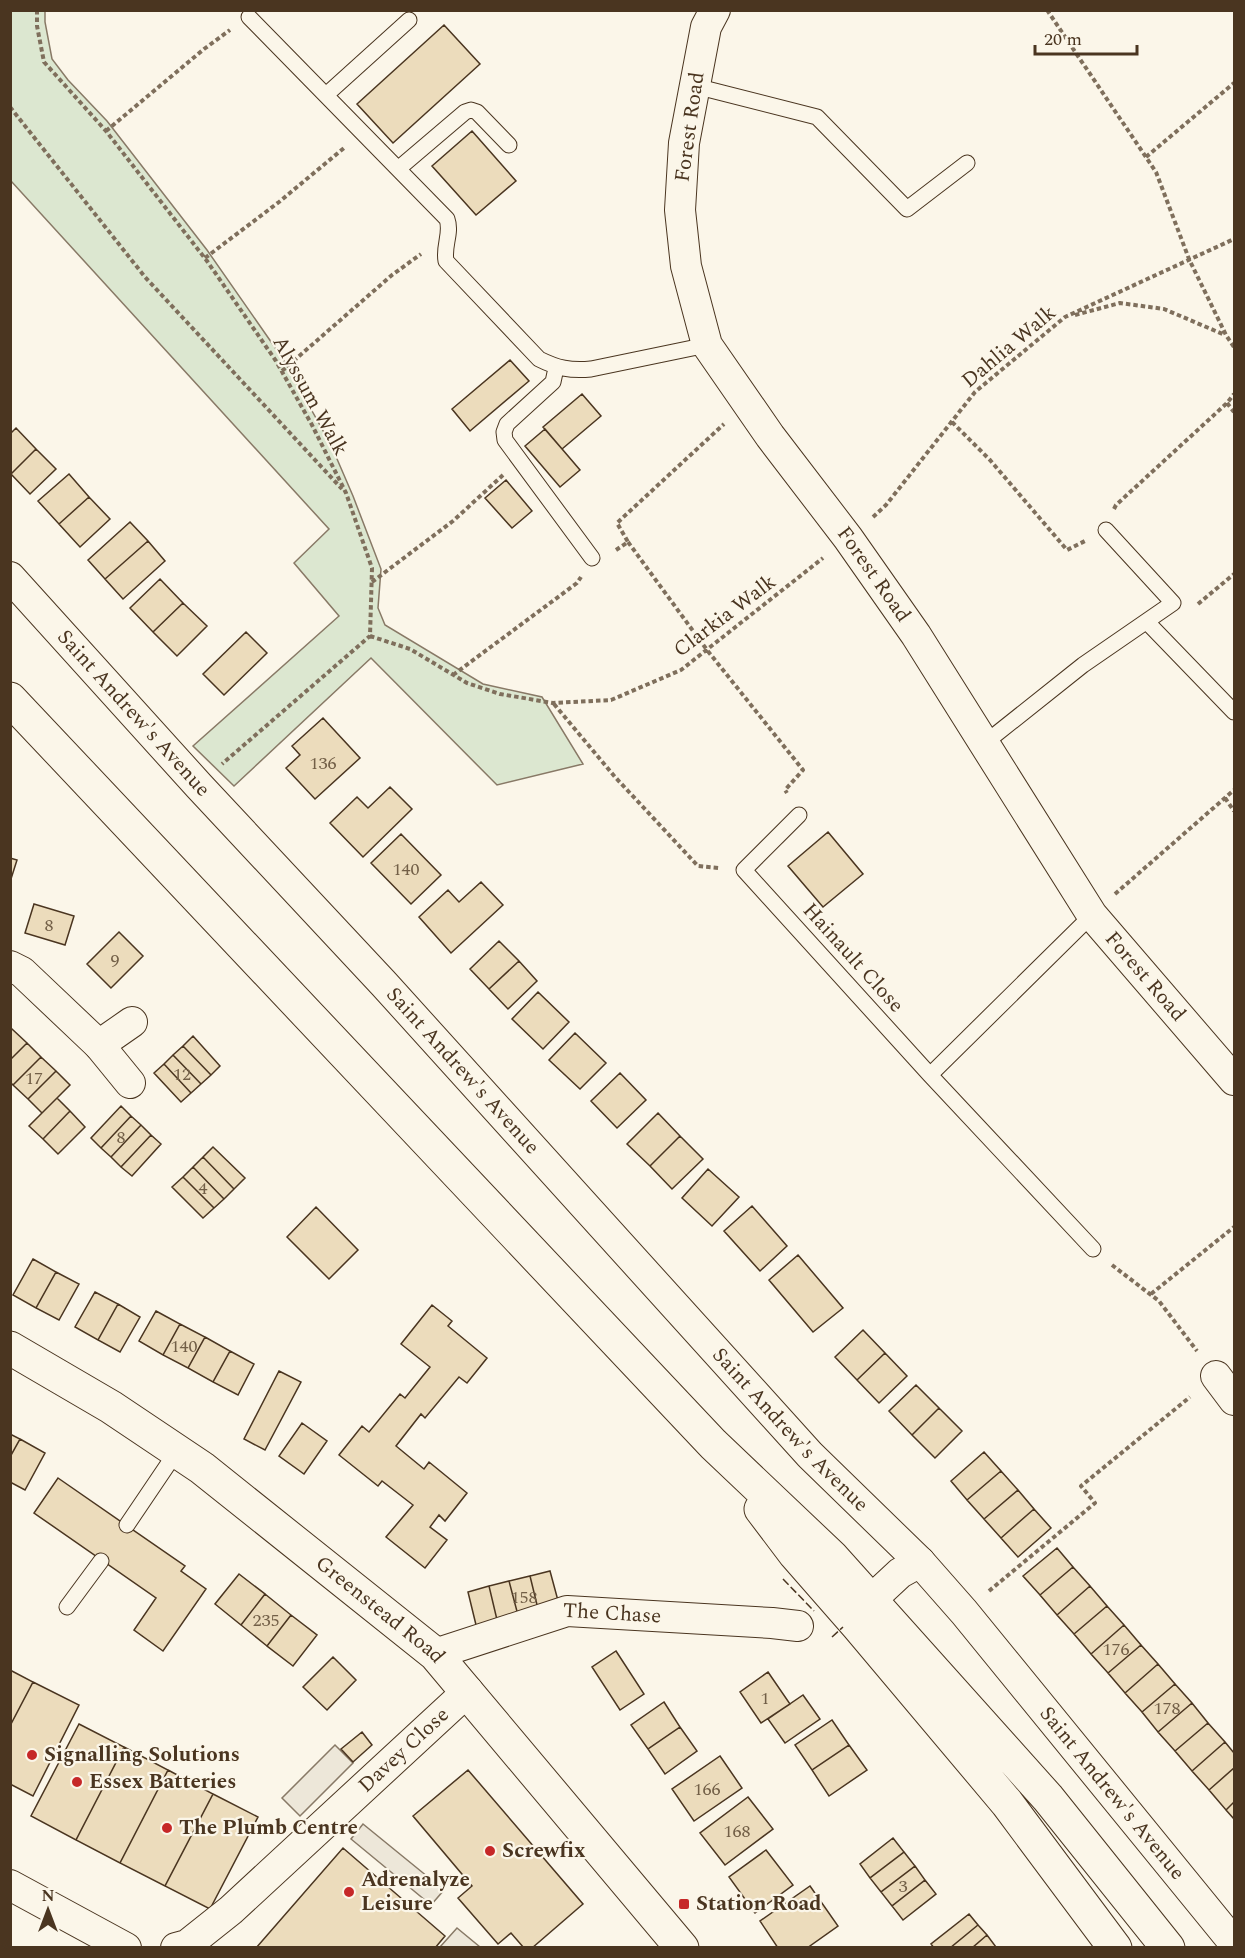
<svg xmlns="http://www.w3.org/2000/svg" width="1245" height="1958" font-family="Spectral,serif">
  <rect width="100%" height="100%" fill="#fbf6e9"/>
  <path fill="#dce7d0" stroke="#887966" stroke-width="1.5" d="M11 10 45 11V22L52 59 68 80 107 121 207 250 283 359 331 445 353 496 381 569 378 608 385 625 483 684 542 697 583 764 497 785 371 658 234 786 193 746 339 616 294 563 329 529 11 181Z"/>
  <path fill="#ede7d9" stroke="#887966" stroke-width="1.5" d="M335 1745 353 1763 300 1816 282 1798Z
    M363 1824 444 1890 431 1905 351 1839Z
    M457 1928 480 1947H440Z"/>
  <path fill="#ecdcbc" stroke="#4a3520" stroke-width="1.5" d="M444 25 480 64 393 143 357 104Z
    M472 131 516 181 476 215 432 166Z
    M510 360 529 381 470 431 452 409Z
    M582 394 601 416 562 449 543 427Z
    M16 428 36 449 11 474 10 434Z
    M545 429 580 470 560 487 525 446Z
    M36 449 56 469 30 494 11 474Z
    M69 474 89 497 59 524 38 501Z
    M506 480 532 511 512 528 485 498Z
    M89 497 110 519 80 547 59 524Z
    M130 522 148 541 105 579 88 560Z
    M148 541 165 561 123 599 105 579Z
    M160 579 183 603 153 632 130 608Z
    M183 603 207 626 177 656 153 632Z
    M246 632 267 653 224 695 203 674Z
    M323 718 360 758 315 799 286 768 300 755 292 746Z
    M390 787 412 809 363 857 330 823 357 797 368 808Z
    M828 832 863 874 823 907 788 866Z
    M401 834 441 875 411 904 371 863Z
    M10 858 17 860 10 882Z
    M481 882 503 905 451 953 419 917 448 890 459 902Z
    M34 904 74 916 65 945 25 933Z
    M119 932 143 956 111 988 87 964Z
    M499 941 519 961 489 989 470 969Z
    M519 961 537 981 508 1009 489 989Z
    M538 992 569 1022 543 1049 512 1019Z
    M12 1029 27 1043 10 1060V1031Z
    M575 1033 606 1063 580 1089 549 1060Z
    M193 1036 220 1066 211 1075 183 1046Z
    M27 1043 41 1057 13 1085 10 1082V1060Z
    M183 1046 211 1075 201 1084 173 1055Z
    M173 1055 201 1084 191 1093 164 1064Z
    M41 1057 56 1071 28 1099 13 1085Z
    M164 1064 191 1093 181 1102 154 1073Z
    M56 1071 70 1085 42 1113 28 1099Z
    M620 1073 646 1100 617 1128 591 1101Z
    M57 1098 70 1111 43 1139 29 1126Z
    M121 1106 131 1116 101 1148 91 1138Z
    M70 1111 85 1127 58 1154 43 1139Z
    M658 1113 680 1136 650 1166 627 1144Z
    M131 1116 141 1125 111 1157 101 1148Z
    M141 1125 151 1135 121 1167 111 1157Z
    M151 1135 161 1144 132 1176 121 1167Z
    M680 1136 703 1159 672 1189 650 1166Z
    M213 1147 245 1178 234 1189 203 1157Z
    M203 1157 234 1189 224 1199 193 1167Z
    M193 1167 224 1199 214 1208 183 1177Z
    M708 1169 739 1197 712 1226 682 1198Z
    M183 1177 214 1208 203 1218 172 1187Z
    M752 1206 787 1246 760 1271 724 1231Z
    M316 1207 358 1250 329 1279 287 1237Z
    M798 1255 843 1308 813 1332 769 1280Z
    M33 1259 56 1272 36 1308 13 1295Z
    M56 1272 79 1284 59 1320 36 1308Z
    M95 1292 118 1304 98 1340 75 1327Z
    M118 1304 140 1317 120 1352 98 1340Z
    M432 1305 452 1321 448 1326 487 1358 467 1383 459 1377 425 1418 421 1414 396 1446 424 1469 429 1462 467 1493 445 1521 439 1515 430 1527 447 1540 425 1568 386 1537 413 1505 382 1481 378 1486 339 1455 362 1426 369 1432 400 1394 405 1398 430 1367 401 1344Z
    M156 1311 180 1324 163 1355 139 1341Z
    M180 1324 205 1337 188 1368 163 1355Z
    M863 1330 885 1353 857 1380 835 1357Z
    M205 1337 230 1351 213 1382 188 1368Z
    M230 1351 254 1364 238 1395 213 1382Z
    M885 1353 907 1376 879 1403 857 1380Z
    M279 1371 301 1382 265 1450 244 1439Z
    M916 1385 939 1408 912 1435 889 1411Z
    M939 1408 962 1431 935 1458 912 1435Z
    M302 1423 327 1441 304 1474 279 1456Z
    M10 1434 20 1439 10 1457Z
    M20 1439 45 1453 25 1490 10 1482V1457Z
    M984 1452 1001 1471 967 1500 951 1481Z
    M1001 1471 1018 1490 984 1519 967 1500Z
    M58 1478 185 1566 181 1571 206 1589 163 1651 134 1630 156 1598 34 1513Z
    M1018 1490 1034 1509 1001 1538 984 1519Z
    M1034 1509 1051 1528 1018 1557 1001 1538Z
    M1057 1548 1073 1567 1040 1595 1023 1576Z
    M1073 1567 1090 1586 1057 1615 1040 1595Z
    M550 1571 560 1608 539 1613 530 1576Z
    M239 1574 265 1594 241 1625 215 1604Z
    M530 1576 539 1613 519 1619 509 1581Z
    M509 1581 519 1619 498 1624 489 1586Z
    M489 1586 498 1624 477 1629 468 1592Z
    M1090 1586 1107 1606 1074 1634 1057 1615Z
    M265 1594 291 1615 267 1646 241 1625Z
    M1107 1606 1124 1625 1091 1654 1074 1634Z
    M291 1615 317 1635 293 1666 267 1646Z
    M1124 1625 1141 1645 1108 1673 1091 1654Z
    M1141 1645 1158 1664 1125 1693 1108 1673Z
    M616 1651 644 1694 620 1710 592 1667Z
    M333 1657 356 1680 327 1710 303 1687Z
    M1158 1664 1175 1684 1142 1712 1125 1693Z
    M10 1670 33 1682 10 1726Z
    M768 1672 790 1704 761 1723 740 1692Z
    M33 1682 79 1705 33 1796 10 1784V1726Z
    M1175 1684 1192 1703 1158 1732 1142 1712Z
    M803 1695 820 1719 785 1743 768 1719Z
    M664 1702 680 1727 648 1749 631 1725Z
    M1192 1703 1208 1723 1175 1751 1158 1732Z
    M832 1720 849 1745 812 1770 795 1745Z
    M1208 1723 1225 1742 1192 1771 1175 1751Z
    M79 1724 124 1747 76 1840 31 1816Z
    M680 1727 697 1751 665 1774 648 1749Z
    M362 1732 372 1745 353 1762 341 1749Z
    M1225 1742 1234 1753V1768L1209 1790 1192 1771Z
    M849 1745 867 1770 829 1796 812 1770Z
    M124 1747 168 1770 120 1863 76 1840Z
    M720 1756 742 1788 694 1821 672 1789Z
    M1234 1768V1802L1226 1810 1209 1790Z
    M168 1770 213 1794 165 1886 120 1863Z
    M468 1770 583 1904 532 1948H524L511 1933 498 1944 458 1898 472 1886 413 1816Z
    M213 1794 258 1817 210 1909 165 1886Z
    M748 1797 773 1829 725 1865 700 1833Z
    M1234 1802V1819L1226 1810Z
    M893 1838 904 1852 870 1878 860 1864Z
    M343 1848 445 1936 435 1948H256Z
    M766 1850 793 1885 755 1913 729 1877Z
    M904 1852 915 1866 881 1892 870 1878Z
    M915 1866 925 1880 892 1906 881 1892Z
    M925 1880 936 1894 903 1920 892 1906Z
    M810 1886 838 1926 807 1948H778L760 1921Z
    M969 1914 978 1925 950 1948H934L931 1944Z
    M978 1925 987 1935 972 1948H950Z
    M987 1935 996 1947 972 1948Z"/>
  <g fill="none" stroke-linecap="round" stroke-linejoin="round">
    <defs>
      <path id="lane" d="M249 17 447 219C452 233 443 246 446 261L539 359C557 368 570 371 591 369L707 345
        M695 86 817 117 907 209 967 163
        M326 95 409 20
        M398 169 465 112 471 110 477 112 509 145
        M556 368 553 382 507 424 504 432 505 440 592 558
        M1147 622 1234 712
        M985 743 1083 665 1173 603 1106 530
        M799 815 744 870 930 1075 1093 1249
        M930 1075 1092 915
        M127 1525 177 1451
        M67 1607 101 1561"/>
      <g id="street">
        <path id="s1" d="M715 10 706 27 684 143 680 210 686 266 707 345 770 436 848 538 916 635 1092 915 1234 1080"/>
        <path id="s2" d="M10 577 199 786 384 984 810 1455 920 1562 964 1612 1234 1943"/>
        <path d="M10 966 22 972 99 1045 130 1083"/>
        <path d="M99 1045 132 1022"/>
        <path d="M1216 1376 1234 1400"/>
        <path d="M871 1600 900 1573 920 1562"/>
        <path id="s3" d="M435 1654 567 1611 772 1623 798 1626"/>
        <path d="M10 1885 126 1948"/>
        <path id="s4" d="M176 1948 187 1945 231 1910 468 1691"/>
      </g>
      <g id="secondary">
        <path id="s5" d="M10 1348 111 1407 202 1468 435 1654 682 1948"/>
      </g>
      <path id="primary" d="M10 699 713 1444 832 1557 1048 1798 1168 1948
        M761 1509 795 1554 858 1626 1007 1803 1115 1948"/>
    </defs>
    <use href="#lane" stroke="#4a3520" stroke-width="17"/>
    <use href="#street" stroke="#4a3520" stroke-width="32"/>
    <use href="#secondary" stroke="#4a3520" stroke-width="35"/>
    <use href="#primary" stroke="#4a3520" stroke-width="35"/>
    <path stroke="#7f6f5c" stroke-width="4" stroke-dasharray="4.5 3" stroke-linecap="butt" d="M37 10V26L44 62 106 131 207 261 276 361 312 425 346 493 372 568 370 636 222 764
      M1047 10 1156 172 1189 259 1226 335 1234 347
      M10 107 145 277 342 489
      M106 131 204 49 230 30
      M1146 157 1234 83
      M205 258 279 202 344 148
      M1075 315 1120 303 1164 309 1225 335
      M282 371 392 275 421 254
      M1227 403 1234 412
      M952 422 990 460 1067 550 1085 541
      M1114 509 1116 505 1227 403 1234 394
      M873 517 886 505 975 392 1065 317 1234 239
      M628 542 707 650 803 770 785 790 787 793
      M616 550 628 542 617 523 724 424
      M372 582 453 521 503 475
      M1198 604 1234 574
      M370 636 410 649 467 683 500 694 553 703 611 700 681 670 823 558
      M453 675 577 583 581 577
      M554 704 615 777 698 866 719 868
      M1225 798 1234 811
      M1115 894 1234 790
      M1112 1265 1159 1301 1197 1351
      M1151 1294 1234 1227
      M989 1591 1095 1503 1081 1486 1190 1397"/>
    <use href="#lane" stroke="#fbf6e9" stroke-width="15"/>
    <use href="#street" stroke="#fbf6e9" stroke-width="30"/>
    <use href="#secondary" stroke="#fbf6e9" stroke-width="33"/>
    <use href="#primary" stroke="#fbf6e9" stroke-width="33"/>
    <path stroke="#4a3520" stroke-width="1.5" stroke-dasharray="8 3" stroke-linecap="butt" d="M783 1579 814 1611
      M832 1637 843 1627"/>
  </g>
  <g fill="#c62828" stroke="#fbf6e9" stroke-width="2">
    <circle cx="32" cy="1755" r="6"/>
    <circle cx="77" cy="1782" r="6"/>
    <circle cx="167" cy="1828" r="6"/>
    <circle cx="490" cy="1851" r="6"/>
    <circle cx="349" cy="1892" r="6"/>
    <rect x="678" y="1898" width="12" height="12" rx="3"/>
  </g>
  <g text-anchor="middle" dominant-baseline="central" stroke-width="4.5" stroke-linejoin="round" paint-order="stroke">
    <g font-size="18" fill="#725f47">
      <text x="323" y="763">136</text>
      <text x="406" y="869">140</text>
      <text x="49" y="925">8</text>
      <text x="115" y="960">9</text>
      <text x="182" y="1074">12</text>
      <text x="34" y="1078">17</text>
      <text x="121" y="1137">8</text>
      <text x="203" y="1188">4</text>
      <text x="184" y="1346">140</text>
      <text x="524" y="1597">158</text>
      <text x="266" y="1620">235</text>
      <text x="1116" y="1649">176</text>
      <text x="765" y="1698">1</text>
      <text x="1167" y="1708">178</text>
      <text x="707" y="1789">166</text>
      <text x="737" y="1831">168</text>
      <text x="903" y="1886">3</text>
    </g>
    <g font-size="21" fill="#4a3520" stroke="#fbf6e9">
      <text transform="translate(690 127) rotate(-82)">Forest Road</text>
      <text transform="translate(1009 347) rotate(-40)">Dahlia Walk</text>
      <text transform="translate(310 396) rotate(61)">Alyssum Walk</text>
      <text stroke="none"><textPath href="#s1" startOffset="626">Forest Road</textPath></text>
      <text transform="translate(725 616) rotate(-37)">Clarkia Walk</text>
      <text stroke="none"><textPath href="#s2" startOffset="184">Saint Andrew's Avenue</textPath></text>
      <text transform="translate(853 958) rotate(48)">Hainault Close</text>
      <text stroke="none"><textPath href="#s1" startOffset="1112">Forest Road</textPath></text>
      <text stroke="none"><textPath href="#s2" startOffset="670">Saint Andrew's Avenue</textPath></text>
      <text stroke="none"><textPath href="#s2" startOffset="1156">Saint Andrew's Avenue</textPath></text>
      <text stroke="none"><textPath href="#s5" startOffset="454">Greenstead Road</textPath></text>
      <text stroke="none"><textPath href="#s3" startOffset="184">The Chase</textPath></text>
      <text stroke="none"><textPath href="#s4" startOffset="303">Davey Close</textPath></text>
      <text stroke="none"><textPath href="#s2" startOffset="1642">Saint Andrew's Avenue</textPath></text>
    </g>
    <g font-size="21" font-weight="bold" fill="#4a3520" stroke="#fbf6e9" text-anchor="start">
      <text x="44" y="1755">Signalling Solutions</text>
      <text x="89" y="1782">Essex Batteries</text>
      <text x="179" y="1828">The Plumb Centre</text>
      <text x="502" y="1851">Screwfix</text>
      <text x="361" y="1880">Adrenalyze<tspan x="361" dy="24">Leisure</tspan></text>
      <text x="696" y="1904">Station Road</text>
    </g>
  </g>
  <rect width="1245" height="1958" fill="none" stroke="#4a3520" stroke-width="24"/>
  <g transform="translate(48 1910)" stroke="#fbf6e9" stroke-width="4.5" paint-order="stroke">
  <path d="M0-4.5L10 22L0 15L-10 22Z" fill="#4a3520"/>
  <text y="-9" font-size="16" font-weight="bold" text-anchor="middle" fill="#4a3520">N</text>
  </g>
  <path d="M1035 45v9h102v-9" fill="none" stroke="#4a3520" stroke-width="3"/>
  <text x="1044" y="45" font-size="18" fill="#4a3520" stroke="#fbf6e9" stroke-width="4.5" paint-order="stroke">20 m</text>
</svg>
